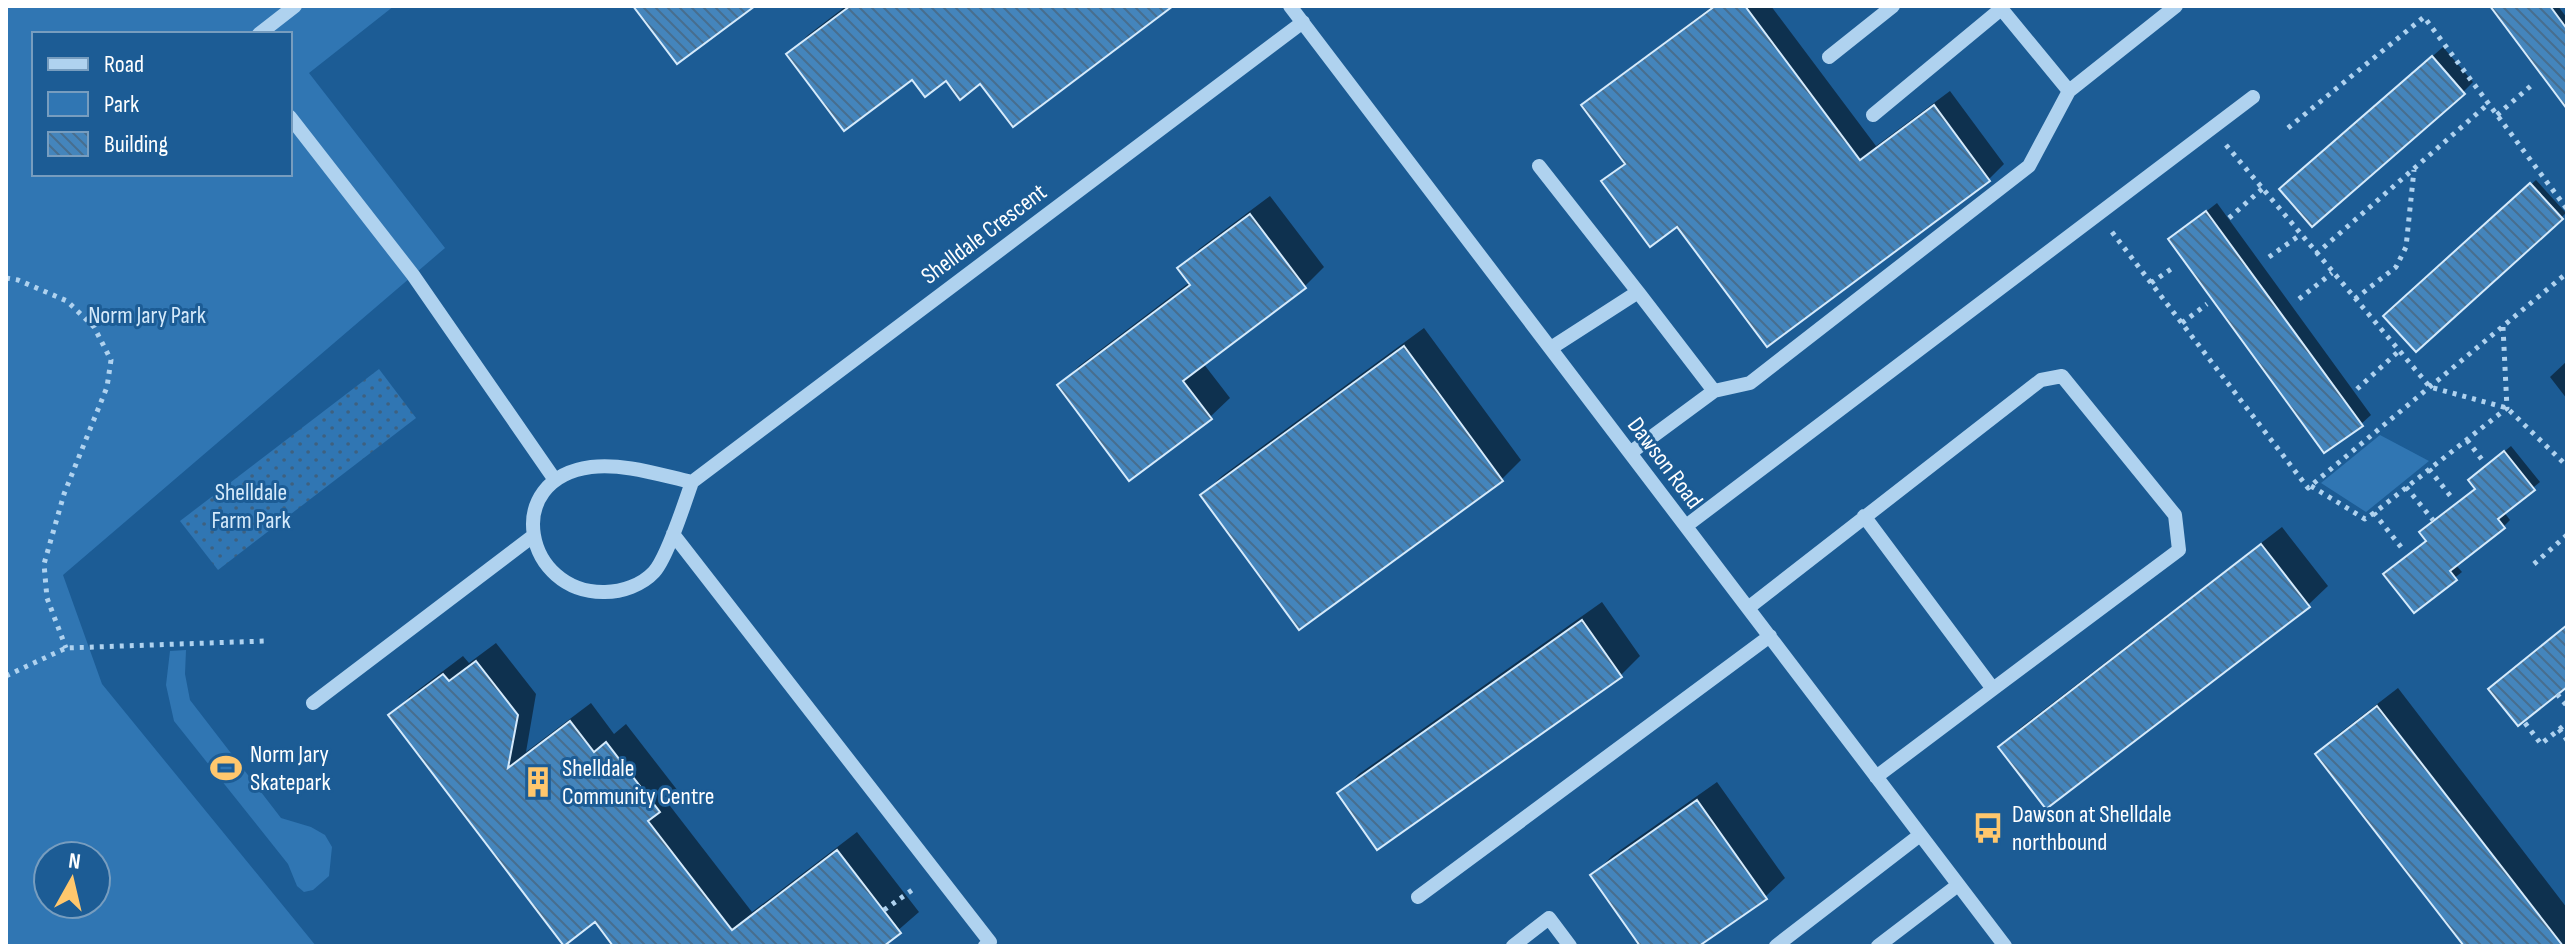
<svg xmlns="http://www.w3.org/2000/svg" width="2573" height="952" font-family="'Sofia Sans Condensed',sans-serif">
  <defs>
    <pattern id="grass-dots" width="8" height="8" patternUnits="userSpaceOnUse" patternTransform="scale(2)"><rect width="8" height="8" fill="#3076b3"/><path d="M2 2h.1M6 6h.1" fill="none" stroke="#3e6180" stroke-width="1.8" stroke-linecap="round"/></pattern>
    <pattern id="building-back-hatch" width="6" height="6" patternUnits="userSpaceOnUse" patternTransform="scale(2)"><rect width="6" height="6" fill="#4485bc"/><path d="M-1 5l2 2M0 0l6 6M5-1l2 2" fill="none" stroke="#476e8f"/></pattern>
  </defs>
  <rect width="100%" height="100%" fill="#1c5c95"/>
  <path fill="url(#grass-dots)" d="M379 369 416 418 218 570 180 521Z"/>
  <path fill="#3076b3" fill-rule="evenodd" d="M6 6H394L309 73 445 248 63 575 102 684 316 946H6ZM34 34H290V174H34ZM48 856H96V904H48Z
    M2380 435 2429 461 2366 512 2321 483Z
    M186 650 185 674 190 700 281 818 311 827 325 835 332 847 329 876 313 890 304 892 297 886 288 864 174 721 166 685 170 651Z"/>
  <path fill="#0007" d="M846 6H1166L981 81 912 77 789 54 808 35Z
    M1713 6H1771L1876 146 1950 91 2004 164 1989 179 1767 344 1678 224 1604 181 1626 161 1584 106 1599 91Z
    M2492 6H2558L2567 18V106Z
    M2443 47 2473 82 2463 92 2292 180Z
    M2536 180 2566 213 2416 349 2386 316Z
    M1270 196 1324 267 1305 286 1203 363 1230 398 1210 417 1060 385 1079 366 1190 282 1180 268 1199 249Z
    M2217 203 2371 415 2361 424 2171 239Z
    M1424 328 1521 460 1502 479 1300 628 1202 495 1222 476Z
    M2567 361V399L2550 377Z
    M2511 446 2540 482 2504 512 2510 520 2504 526 2455 564 2462 572 2414 610 2428 540 2477 488V474Z
    M2282 527 2328 586 2308 605 2000 747 2020 728Z
    M1602 602 1640 656 1621 675 1378 847 1340 794 1359 774Z
    M496 643 536 694 526 752 591 703 614 734 626 724 678 791 667 802 752 912 857 832 919 912 880 946H612L593 921 391 716 410 696 463 656 469 663Z
    M2398 688 2567 908V946H2466L2318 754 2337 735Z
    M1717 782 1785 878 1765 897 1696 946H1643L1593 875 1612 856Z"/>
  <path fill="url(#building-back-hatch)" stroke="#d5eafb" stroke-width="2" d="M633 6H755L677 64Z
    M850 6H1173L1013 127 980 84 960 100 946 81 925 97 912 80 844 131 786 54Z
    M1715 6H1745L1860 160 1934 105 1990 181 1767 347 1677 227 1650 247 1601 181 1625 164 1581 105Z
    M2490 6H2550L2567 29V109Z
    M2432 56 2465 94 2312 227 2279 189Z
    M2530 183 2563 219 2416 352 2383 316Z
    M2206 211 2363 426 2324 453 2168 239Z
    M1250 214 1306 288 1183 381 1212 419 1129 481 1057 385 1190 285 1177 268Z
    M1404 346 1503 481 1299 630 1200 495Z
    M2504 451 2535 490 2498 519 2505 528 2450 571 2457 580 2414 613 2383 574 2426 541 2419 532 2475 489 2468 480Z
    M2261 544 2310 607 2046 809 1998 747Z
    M1582 620 1622 677 1377 850 1337 793Z
    M2567 625V687L2518 726 2488 689Z
    M476 661 518 715 508 768 570 721 594 752 606 742 660 812 648 821 732 930 837 850 901 933 884 946H613L595 922 564 946 388 715 443 674 449 681Z
    M2377 706 2563 946H2464L2315 754Z
    M1697 800 1767 899 1699 946H1640L1590 875Z"/>
  <g fill="none" stroke-linecap="round" stroke-linejoin="round">
    <path stroke="#afd2ef" stroke-width="5" stroke-dasharray="4 6" stroke-linecap="butt" d="M2497 115 2533 84
      M2288 128 2424 17 2567 209
      M2226 145 2430 387 2507 408 2567 466
      M2229 218 2262 189
      M2112 232 2308 488 2567 273
      M2316 254 2488 104
      M2269 257 2300 235
      M6 278 18 280 67 301 94 327 111 360 107 387 64 494 44 564 47 598 66 648
      M2151 283 2174 267
      M2299 299 2332 273
      M2355 299 2396 267 2406 247 2414 170
      M2182 323 2207 304
      M2357 389 2399 351
      M2467 440 2483 461
      M2429 469 2452 498
      M2311 486 2365 519 2374 513
      M2406 487 2433 520
      M2401 547 2374 513 2507 408 2503 327
      M2534 564 2567 535
      M6 676 66 648 265 641
      M2557 694 2567 706
      M2525 723 2541 744 2567 723
      M2559 729 2567 740
      M884 910 915 888"/>
    <path stroke="#afd2ef" stroke-width="14" d="M1290 6 2005 946
      M259 34 295 6
      M1829 57 1893 6
      M2069 91 2176 6
      M1873 115 2001 9
      M290 117 413 275 555 480
      M1539 166 1638 292
      M1551 348 1638 292 1714 391 1630 453
      M1714 391 1750 383 2029 166 2069 91 1999 6
      M692 482C660 475 624 463 591 467 500 479 525 594 605 592 622 592 642 585 654 572 667 558 685 502 692 482L1303 22
      M1686 526 2253 97
      M673 534 990 942 985 946
      M1748 608 2041 380 2062 376 2175 515 2179 550 1993 689 1864 516
      M313 703 533 536
      M1876 777 1993 689
      M1418 897 1770 636
      M1513 946 1549 918 1570 946
      M1776 946 1920 835
      M1878 946 1958 885"/>
  </g>
  <defs>
    <symbol id="stadium-bare" viewBox="-9 -9 18 18"><path d="M0-5a6.5 5 0 1 0 0 10a6.5 5 0 1 0 0-10ZM-3.5-1.8h7v3.6h-7Z" fill="#ffc76d" stroke="#1c5c95" stroke-width="2.5" paint-order="stroke"/></symbol>
    <symbol id="building-bare" viewBox="-9 -9 18 18"><path d="M-4-6H4V6H1V3H-1V6H-4ZM-2.5-4.3h1.7v1.8h-1.7ZM.8-4.3h1.7v1.8H.8ZM-2.5-1h1.7V.8h-1.7ZM.8-1h1.7V.8H.8Z" fill="#ffc76d" stroke="#1c5c95" stroke-width="2.5" paint-order="stroke"/></symbol>
    <symbol id="bus-bare" viewBox="-9 -9 18 18"><path d="M-5-6H5V4H4V6H2V4H-2V6H-4V4H-5ZM-3.5-4V0h7V-4ZM-3.5 1.2v1.5H-2V1.2ZM2 1.2v1.5H3.5V1.2Z" fill="#ffc76d" stroke="#1c5c95" stroke-width="2.5" paint-order="stroke"/></symbol>
  </defs>
  <g fill-rule="evenodd">
    <use href="#stadium-bare" x="204" y="746" width="44" height="44"/>
    <use href="#building-bare" x="516" y="760" width="44" height="44"/>
    <use href="#bus-bare" x="1966" y="806" width="44" height="44"/>
  </g>
  <g text-anchor="middle" dominant-baseline="central" stroke-width="6" stroke-linejoin="round" paint-order="stroke">
    <g font-size="24" fill="#fff" stroke="#1c5c95">
      <text transform="translate(984 234) rotate(-37)">Shelldale Crescent</text>
      <text transform="translate(1665 463) rotate(53)">Dawson Road</text>
    </g>
    <g font-size="24" fill="#d5eafb" stroke="#1c5c95">
      <text x="147" y="315">Norm Jary Park</text>
      <text x="251" y="492">Shelldale<tspan x="251" dy="28">Farm Park</tspan></text>
    </g>
    <g font-size="24" fill="#fff" stroke="#1c5c95" text-anchor="start">
      <text x="250" y="754">Norm Jary<tspan x="250" dy="28">Skatepark</tspan></text>
      <text x="562" y="768">Shelldale<tspan x="562" dy="28">Community Centre</tspan></text>
      <text x="2012" y="814">Dawson at Shelldale<tspan x="2012" dy="28">northbound</tspan></text>
    </g>
  </g>
  <rect width="2573" height="952" fill="none" stroke="#ffffff" stroke-width="16"/>
  <rect x="32" y="32" width="260" height="144" fill="#1c5c95" stroke="#779dbf" stroke-width="2"/>
  <rect x="48" y="58" width="40" height="12" fill="#afd2ef" stroke="#779dbf" stroke-width="2"/>
  <text x="104" y="72" font-size="24" fill="#ffffff">Road</text>
  <rect x="48" y="92" width="40" height="24" fill="#3076b3" stroke="#779dbf" stroke-width="2"/>
  <text x="104" y="112" font-size="24" fill="#ffffff">Park</text>
  <rect x="48" y="132" width="40" height="24" fill="url(#building-back-hatch)" stroke="#779dbf" stroke-width="2"/>
  <text x="104" y="152" font-size="24" fill="#ffffff">Building</text>
  <g transform="translate(72 880) rotate(8)"><circle r="38" fill="#1c5c95" stroke="#779dbf" stroke-width="2"/>
  <path d="M0-6L14 30L0 20L-14 30Z" fill="#ffc76d"/>
  <text y="-12" font-size="22" font-weight="bold" text-anchor="middle" fill="#ffffff">N</text>
  </g>
</svg>
